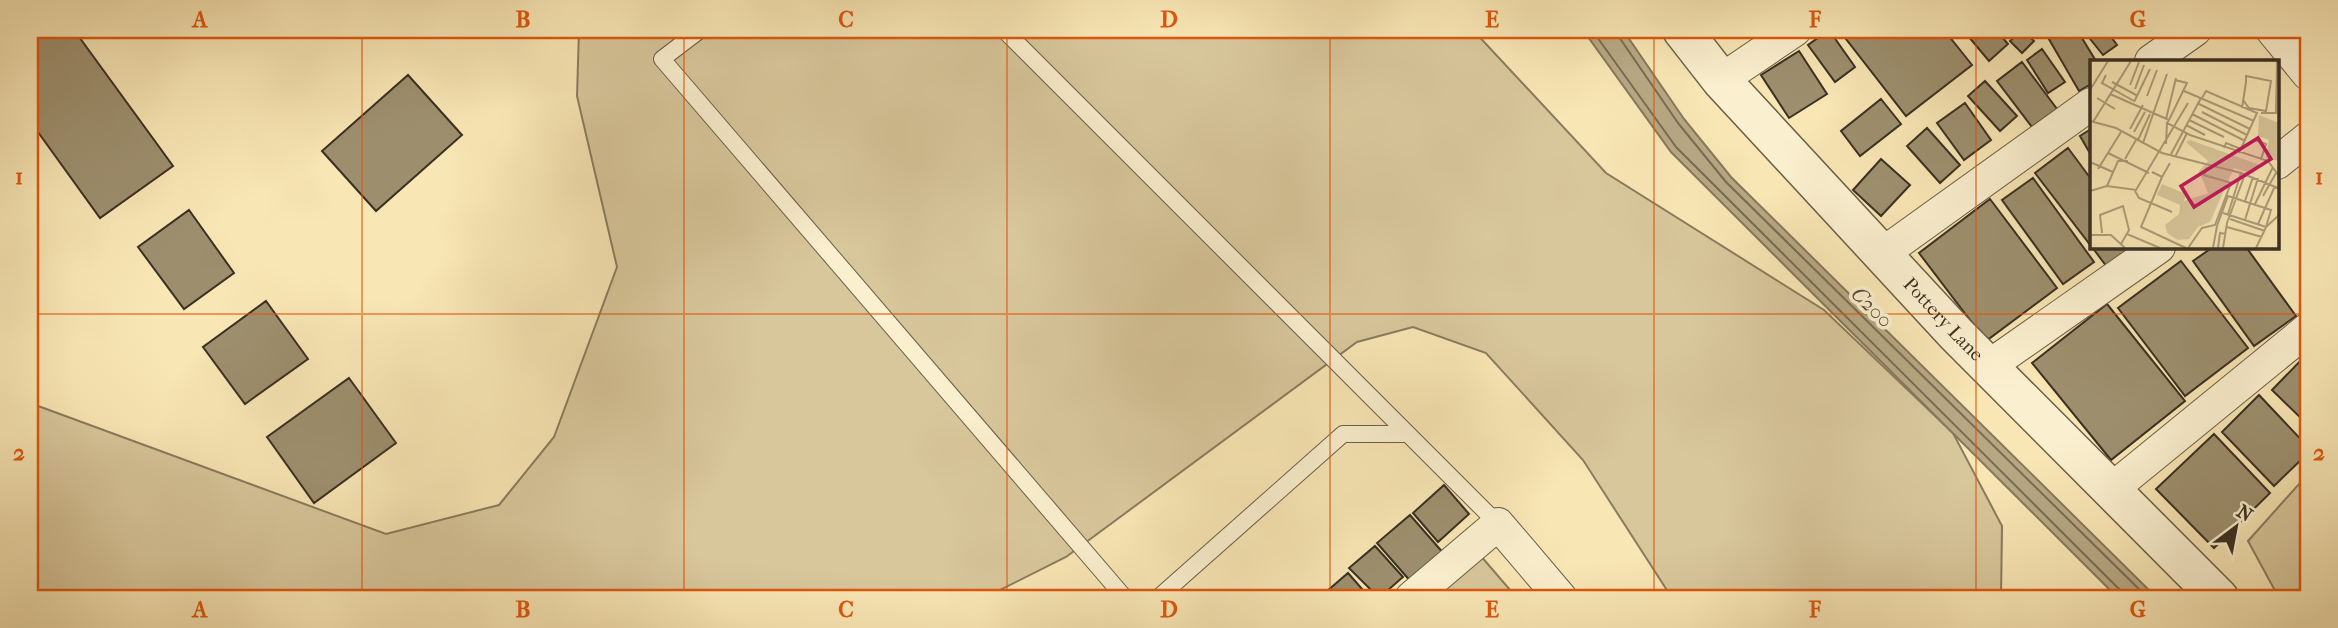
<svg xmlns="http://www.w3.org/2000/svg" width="2338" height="628" font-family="'IM FELL French Canon',serif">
  <rect width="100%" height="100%" fill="#f8e6b4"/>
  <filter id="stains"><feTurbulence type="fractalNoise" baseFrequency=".00286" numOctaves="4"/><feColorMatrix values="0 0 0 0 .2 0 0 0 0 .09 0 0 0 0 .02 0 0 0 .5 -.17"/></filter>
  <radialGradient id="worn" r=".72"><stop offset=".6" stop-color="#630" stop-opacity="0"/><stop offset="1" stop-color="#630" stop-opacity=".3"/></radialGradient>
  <path fill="#d8c79b" stroke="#897c5f" stroke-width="2" d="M579 30H1473L1606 173 1824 310 1953 433 2002 526 2001 598H1672L1583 460 1486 353 1413 327 1357 342 1066 557 984 598H30V403L386 534 499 505 554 437 617 267 577 96Z
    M2308 474V598H2279L2248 541Z
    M1480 555 1517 598H1429Z"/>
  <path fill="#b7a883" stroke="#85785d" stroke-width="2" d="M1583 30H1623L1684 119 1731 177 2157 598H2118L1671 152Z"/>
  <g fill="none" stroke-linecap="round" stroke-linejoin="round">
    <path stroke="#786c53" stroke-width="2" d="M1592 30 1676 147 2120 590 2122 598
      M1617 30 1619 37 1678 123 1726 182 2148 598"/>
  </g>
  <path fill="#9d8f6e" stroke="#3a3023" stroke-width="2" d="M30 30H74L173 166 100 218 30 121Z
    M1829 30 1855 67 1835 82 1808 45Z
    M1839 30H1944L1972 65 1906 116Z
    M1963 30H1996L2008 44 1989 61Z
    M2022 30 2034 41 2022 53 2010 41Z
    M2053 30H2077L2096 61H2091V84L2079 91 2046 34Z
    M2083 30H2106L2117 45 2103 55Z
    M2042 49 2065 82 2048 93 2027 60Z
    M1799 51 1827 94 1789 118 1761 75Z
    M2022 62 2057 109 2032 127 1997 81Z
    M408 75 462 135 376 211 322 151Z
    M1985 81 2017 116 2000 131 1968 96Z
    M1881 99 1901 124 1860 156 1841 131Z
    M1965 103 1991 140 1964 160 1937 123Z
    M1927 128 1960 165 1940 183 1907 146Z
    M2091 129V155L2080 136Z
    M2068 148 2091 179V246L2035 173Z
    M1881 159 1910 185 1881 216 1853 190Z
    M2033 178 2094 262 2063 284 2002 200Z
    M1990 199 2057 288 1986 341 1919 253Z
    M189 210 234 273 184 309 138 247Z
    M2092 247H2134L2107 267Z
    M2213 247H2246L2296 316 2254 346 2193 261Z
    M2181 261 2248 348 2185 396 2118 308Z
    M266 301 308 359 245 404 203 347Z
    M2107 304 2185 401 2111 460 2032 363Z
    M2308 353V425L2272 390Z
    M349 378 396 443 314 503 267 437Z
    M2259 395 2308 447V453L2274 486 2222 432Z
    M2214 434 2270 493 2214 548 2156 489Z
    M1444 485 1469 514 1438 542 1413 513Z
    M1410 515 1445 555 1412 583 1377 543Z
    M1375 546 1403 577 1379 598 1349 568Z
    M1348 573 1370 598H1319Z"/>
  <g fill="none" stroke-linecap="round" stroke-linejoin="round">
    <defs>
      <path id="service" d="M700 30 662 59 1125 598
        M1004 30 1498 524
        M1158 598 1343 434H1406"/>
      <path id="minor" d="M2272 30 2308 74
        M2151 61 2195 30
        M1721 80 1795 30
        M2277 163 2308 138
        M1882 254 2091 104
        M1989 366 2159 247
        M2112 489 2308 329
        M1411 598 1498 524 1561 598"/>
      <g id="tertiary">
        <path id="s1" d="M1682 30 1721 80 1956 334 2219 598"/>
      </g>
    </defs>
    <use href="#service" stroke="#6a5e47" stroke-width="18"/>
    <use href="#minor" stroke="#6a5e47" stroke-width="34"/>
    <use href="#tertiary" stroke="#6a5e47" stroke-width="41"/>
    <use href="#service" stroke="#faefce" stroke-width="16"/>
    <use href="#minor" stroke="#faefce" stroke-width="32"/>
    <use href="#tertiary" stroke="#faefce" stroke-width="38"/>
  </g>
  <path fill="none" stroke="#df570d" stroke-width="2" stroke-opacity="0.55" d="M362 30V598M684 30V598M1007 30V598M1330 30V598M1654 30V598M1976 30V598M30 314H2308"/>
  <g text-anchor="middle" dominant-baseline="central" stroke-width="7" stroke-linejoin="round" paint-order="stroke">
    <g font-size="19" fill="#3a3023" stroke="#faefce">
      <text stroke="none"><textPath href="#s1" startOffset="390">Pottery Lane</textPath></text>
    </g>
    <g font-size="21" font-style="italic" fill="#594e3b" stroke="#faefce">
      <text transform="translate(1872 307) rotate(45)">C200</text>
    </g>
  </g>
  <g transform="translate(2090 60)">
    <rect width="189" height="189" fill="#f8e6b4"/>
    <path d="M169 55 189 63V101L176 98 179 80 168 76ZM100 80 170 105 163 114 144 108 120 162 108 167 99 179 88 180 77 173 75 165 89 154 90 145 67 135 72 124 96 134 94 141 118 133 109 111 118 101 96 82Z" fill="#d8c79b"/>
    <path fill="none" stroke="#ac9d7a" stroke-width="2" d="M16 15 12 23 44 41M22 22 48 36M40 25 49 2M45 29 54 5M0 30 18 1M94 31 164 61M20 34 79 60 77 63 100 75 178 101 189 116M57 36 67 10M7 38 25 49M112 38 116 31 167 53 149 93M44 42 60 9M107 43 160 69M152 48 156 22V16L181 21 176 51 159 48 153 40M112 52 157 75M171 53H186L187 1M102 54 155 81M76 59 86 18M79 60 97 23 85 20M99 60 134 77M0 61 26 68 72 93 151 113 188 128M3 62 41 1M96 65 115 75M40 69 53 45M44 72 55 52M48 80 60 54M165 80 176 84 171 99M53 83 77 14M76 84 77 63M134 88 136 83 151 89M18 93 59 113M80 96 111 38M85 97 97 73M35 99 46 80M0 102 23 112M8 109 31 72M62 112 72 117 80 103M72 117 51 167 96 188M17 126 28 101H38M0 131 17 126 46 130 98 43M45 131 49 138 82 152M173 136 186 113M155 141 163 117M165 144 183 107M138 154 151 113M140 159 175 171M155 160 168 118M168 164 185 126M137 167 172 177M12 173 10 155 33 146 39 170 31 184M37 174 70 188M0 175H21L35 188M98 188 112 168 125 165 141 123 114 115 117 107M123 188 127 166 138 136 181 150 176 167 133 153M128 188 130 173 136 174M133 188 137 163 155 114M166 188 176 167 189 155"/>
    <path fill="#c2185b" fill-opacity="0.15" stroke="#c2185b" stroke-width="3.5" d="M168 78 181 99 104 147 91 126Z"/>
    <rect width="189" height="189" fill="none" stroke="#3a3023" stroke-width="3.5"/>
  </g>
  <rect width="2338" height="628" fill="none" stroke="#f8e6b4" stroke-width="77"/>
  <g transform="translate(2236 527) rotate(32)" stroke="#faefce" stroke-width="5" paint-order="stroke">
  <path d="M0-5L12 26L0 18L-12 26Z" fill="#3a3023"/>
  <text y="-10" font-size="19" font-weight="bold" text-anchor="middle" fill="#3a3023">N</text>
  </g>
  <rect x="38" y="38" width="2262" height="552" fill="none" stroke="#df570d" stroke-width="2.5"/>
  <g font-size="23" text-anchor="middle" font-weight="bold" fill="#df570d">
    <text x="200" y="27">A</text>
    <text x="523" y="27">B</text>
    <text x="846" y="27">C</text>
    <text x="1169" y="27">D</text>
    <text x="1492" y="27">E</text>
    <text x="1815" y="27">F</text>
    <text x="2138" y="27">G</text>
    <text x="19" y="184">1</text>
    <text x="2319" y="184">1</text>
    <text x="19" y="460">2</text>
    <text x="2319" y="460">2</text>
    <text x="200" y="617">A</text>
    <text x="523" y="617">B</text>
    <text x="846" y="617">C</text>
    <text x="1169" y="617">D</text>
    <text x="1492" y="617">E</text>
    <text x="1815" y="617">F</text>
    <text x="2138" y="617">G</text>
  </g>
  <rect width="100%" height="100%" filter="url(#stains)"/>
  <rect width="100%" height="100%" fill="url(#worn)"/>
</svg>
